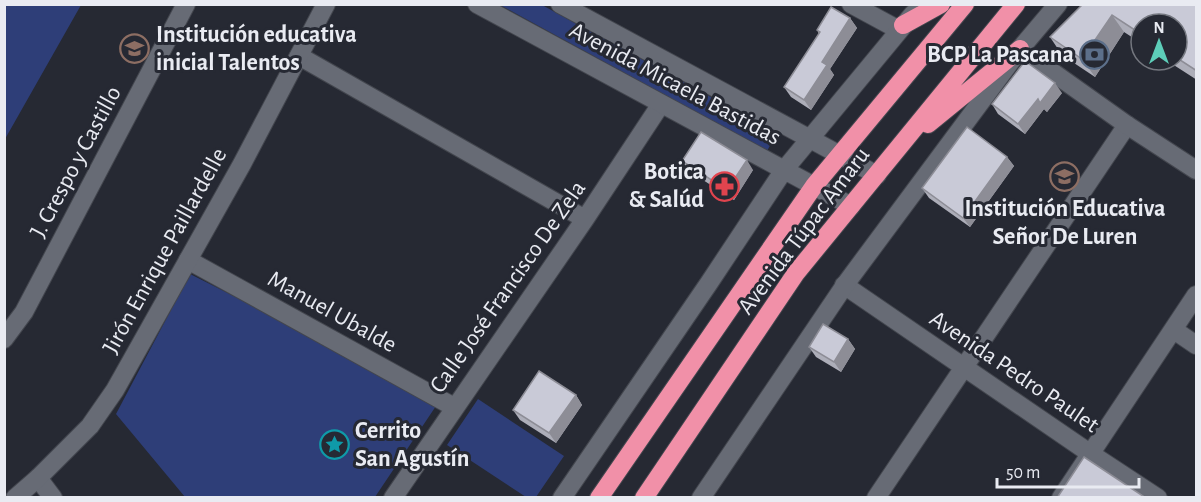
<svg xmlns="http://www.w3.org/2000/svg" width="1201" height="502" font-family="'Alegreya Sans',sans-serif">
  <rect width="100%" height="100%" fill="#262933"/>
  <path fill="#2e3e78" d="M5 4 81 5 5 139 4 5Z
    M500 5H542L777 133 767 151Z
    M190 274 436 398V406L375 497H185L116 414Z
    M478 399 564 456 536 497H526L447 445Z"/>
  <g fill="none" stroke-linecap="round" stroke-linejoin="round">
    <defs>
      <path id="street" d="M851 4 899 30
        M299 56 585 219
        M188 260 454 407
        M844 285 1091 454 1158 498
        M1174 330 1196 345
        M4 339 24 312 186 4
        M38 478 53 498
        M393 498 585 219 661 104
        M876 498 1127 125
        M1061 498 1196 295"/>
      <path id="secondary" d="M477 4 851 206
        M560 4 877 175
        M1020 49 1127 125 1196 170
        M15 498 38 478 90 426 115 390 242 164 326 4
        M562 498 709 283 784 170 913 14
        M701 498 847 282 1020 49 1058 4"/>
      <path id="highway" d="M903 25 941 4
        M928 124 1020 49
        M599 498 814 186 965 4
        M644 498 796 273 1016 4"/>
    </defs>
    <use href="#street" stroke="#43464e" stroke-width="20"/>
    <use href="#secondary" stroke="#43464e" stroke-width="20"/>
    <use href="#highway" stroke="#43464e" stroke-width="20"/>
    <use href="#street" stroke="#676b75" stroke-width="18"/>
    <use href="#secondary" stroke="#676b75" stroke-width="18"/>
    <use href="#highway" stroke="#f190a8" stroke-width="18"/>
  </g>
  <path fill="#adaeb9" d="M1083 4H1197V80L1166 60H1177V24H1141V43L1124 32 1095 77 1062 55 1050 37Z
    M850 18 857 28 830 69 834 75 811 110 791 97 784 87 819 34 817 30Z
    M1062 93 1047 112 1044 109 1025 134 998 114 992 104Z
    M1007 157 1014 166 970 227 929 198 922 188Z
    M682 161 753 170 734 200 689 171Z
    M848 339 855 349 841 372 816 357 809 347Z
    M576 395 582 405 556 443 520 420 513 410Z"/>
  <path fill="#8d8d96" d="M1112 15 1124 32 1095 77 1082 59Z
    M850 18 857 28 830 69 834 75 811 110 804 100 822 62Z
    M1055 83 1062 93 1047 112 1044 109 1025 134 1018 124 1038 99Z
    M1007 157 1014 166 970 227 963 218Z
    M747 160 753 170 734 200 727 190Z
    M848 339 855 349 841 372 834 362Z
    M576 395 582 405 556 443 549 433Z"/>
  <path fill="#c9cad7" stroke="#8d8d96" stroke-width="1.5" d="M1083 4H1197V71L1177 58V24H1141V34L1112 15 1082 59 1050 37Z
    M831 7 850 18 822 62 827 65 804 100 784 87 820 32 817 30Z
    M1025 61 1055 83 1040 103 1038 99 1018 124 992 104Z
    M967 127 1007 157 963 218 922 188Z
    M701 132 747 160 727 190 682 161Z
    M823 324 848 339 834 362 809 347Z
    M539 371 576 395 549 433 513 410Z
    M1084 457 1146 498H1057Z"/>
  <defs>
    <symbol id="school-ring" viewBox="-11 -11 22 22"><circle r="9.5" fill="#262933" stroke="#8d6e63" stroke-width="1.5"/><path d="M0-5L7-2L0 1L-7-2ZM-4 1L0 2.5L4 1V4Q0 6-4 4Z" fill="#8d6e63"/></symbol>
    <symbol id="bank-ring" viewBox="-11 -11 22 22"><circle r="9.5" fill="#262933" stroke="#5c6f8a" stroke-width="1.5"/><path d="M-6-4H6V4H-6ZM0-2.3a2.3 2.3 0 1 0 0 4.6a2.3 2.3 0 1 0 0-4.6Z" fill="#5c6f8a"/></symbol>
    <symbol id="pharmacy-ring" viewBox="-11 -11 22 22"><circle r="9.5" fill="#262933" stroke="#e0444e" stroke-width="1.5"/><path d="M-2-6h4v4h4v4h-4v4h-4v-4h-4v-4h4Z" fill="#e0444e"/></symbol>
    <symbol id="sight-ring" viewBox="-11 -11 22 22"><circle r="9.5" fill="#262933" stroke="#0f9aa8" stroke-width="1.5"/><path d="M0-6L1.8-2.2L6-1.7L2.9 1.2L3.7 5.4L0 3.3L-3.7 5.4L-2.9 1.2L-6-1.7L-1.8-2.2Z" fill="#0f9aa8"/></symbol>
  </defs>
  <g fill-rule="evenodd">
    <use href="#school-ring" x="118" y="32" width="33" height="33"/>
    <use href="#bank-ring" x="1078" y="38" width="33" height="33"/>
    <use href="#school-ring" x="1048" y="160" width="33" height="33"/>
    <use href="#pharmacy-ring" x="708" y="170" width="33" height="33"/>
    <use href="#sight-ring" x="318" y="428" width="33" height="33"/>
  </g>
  <g text-anchor="middle" dominant-baseline="central" stroke-width="6" stroke-linejoin="round" paint-order="stroke">
    <g font-size="24" font-weight="bold" fill="#e9ebf2" stroke="#262933" text-anchor="start">
      <text x="156" y="35">Institución educativa<tspan x="156" dy="28">inicial Talentos</tspan></text>
      <text x="1074" y="55" text-anchor="end">BCP La Pascana</text>
      <text x="704" y="172" text-anchor="end">Botica<tspan x="704" dy="28">&amp; Salúd</tspan></text>
      <text x="1065" y="209" text-anchor="middle">Institución Educativa<tspan x="1065" dy="28">Señor De Luren</tspan></text>
      <text x="355" y="431">Cerrito<tspan x="355" dy="28">San Agustín</tspan></text>
    </g>
    <g font-size="24" fill="#e9ebf2" stroke="#262933">
      <text transform="translate(675 84) rotate(28)">Avenida Micaela Bastidas</text>
      <text transform="translate(76 162) rotate(-62)">J. Crespo y Castillo</text>
      <text transform="translate(804 231) rotate(-53)">Avenida Túpac Amaru</text>
      <text transform="translate(165 251) rotate(-61)">Jirón Enrique Paillardelle</text>
      <text transform="translate(508 287) rotate(-55)">Calle José Francisco De Zela</text>
      <text transform="translate(332 312) rotate(29)">Manuel Ubalde</text>
      <text transform="translate(1014 372) rotate(34)">Avenida Pedro Paulet</text>
    </g>
  </g>
  <rect width="1201" height="502" fill="none" stroke="#e9ebf2" stroke-width="12"/>
  <g transform="translate(1159 42)"><circle r="28" fill="#262933" stroke="#74777f" stroke-width="1.5"/>
  <path d="M0-4.5L10 22L0 15L-10 22Z" fill="#5dceb9"/>
  <text y="-9" font-size="16" font-weight="bold" text-anchor="middle" fill="#e9ebf2">N</text>
  </g>
  <path d="M997 478v9h142v-9" fill="none" stroke="#e9ebf2" stroke-width="3"/>
  <text x="1006" y="478" font-size="18" fill="#e9ebf2" stroke="#262933" stroke-width="4.5" paint-order="stroke">50 m</text>
</svg>
